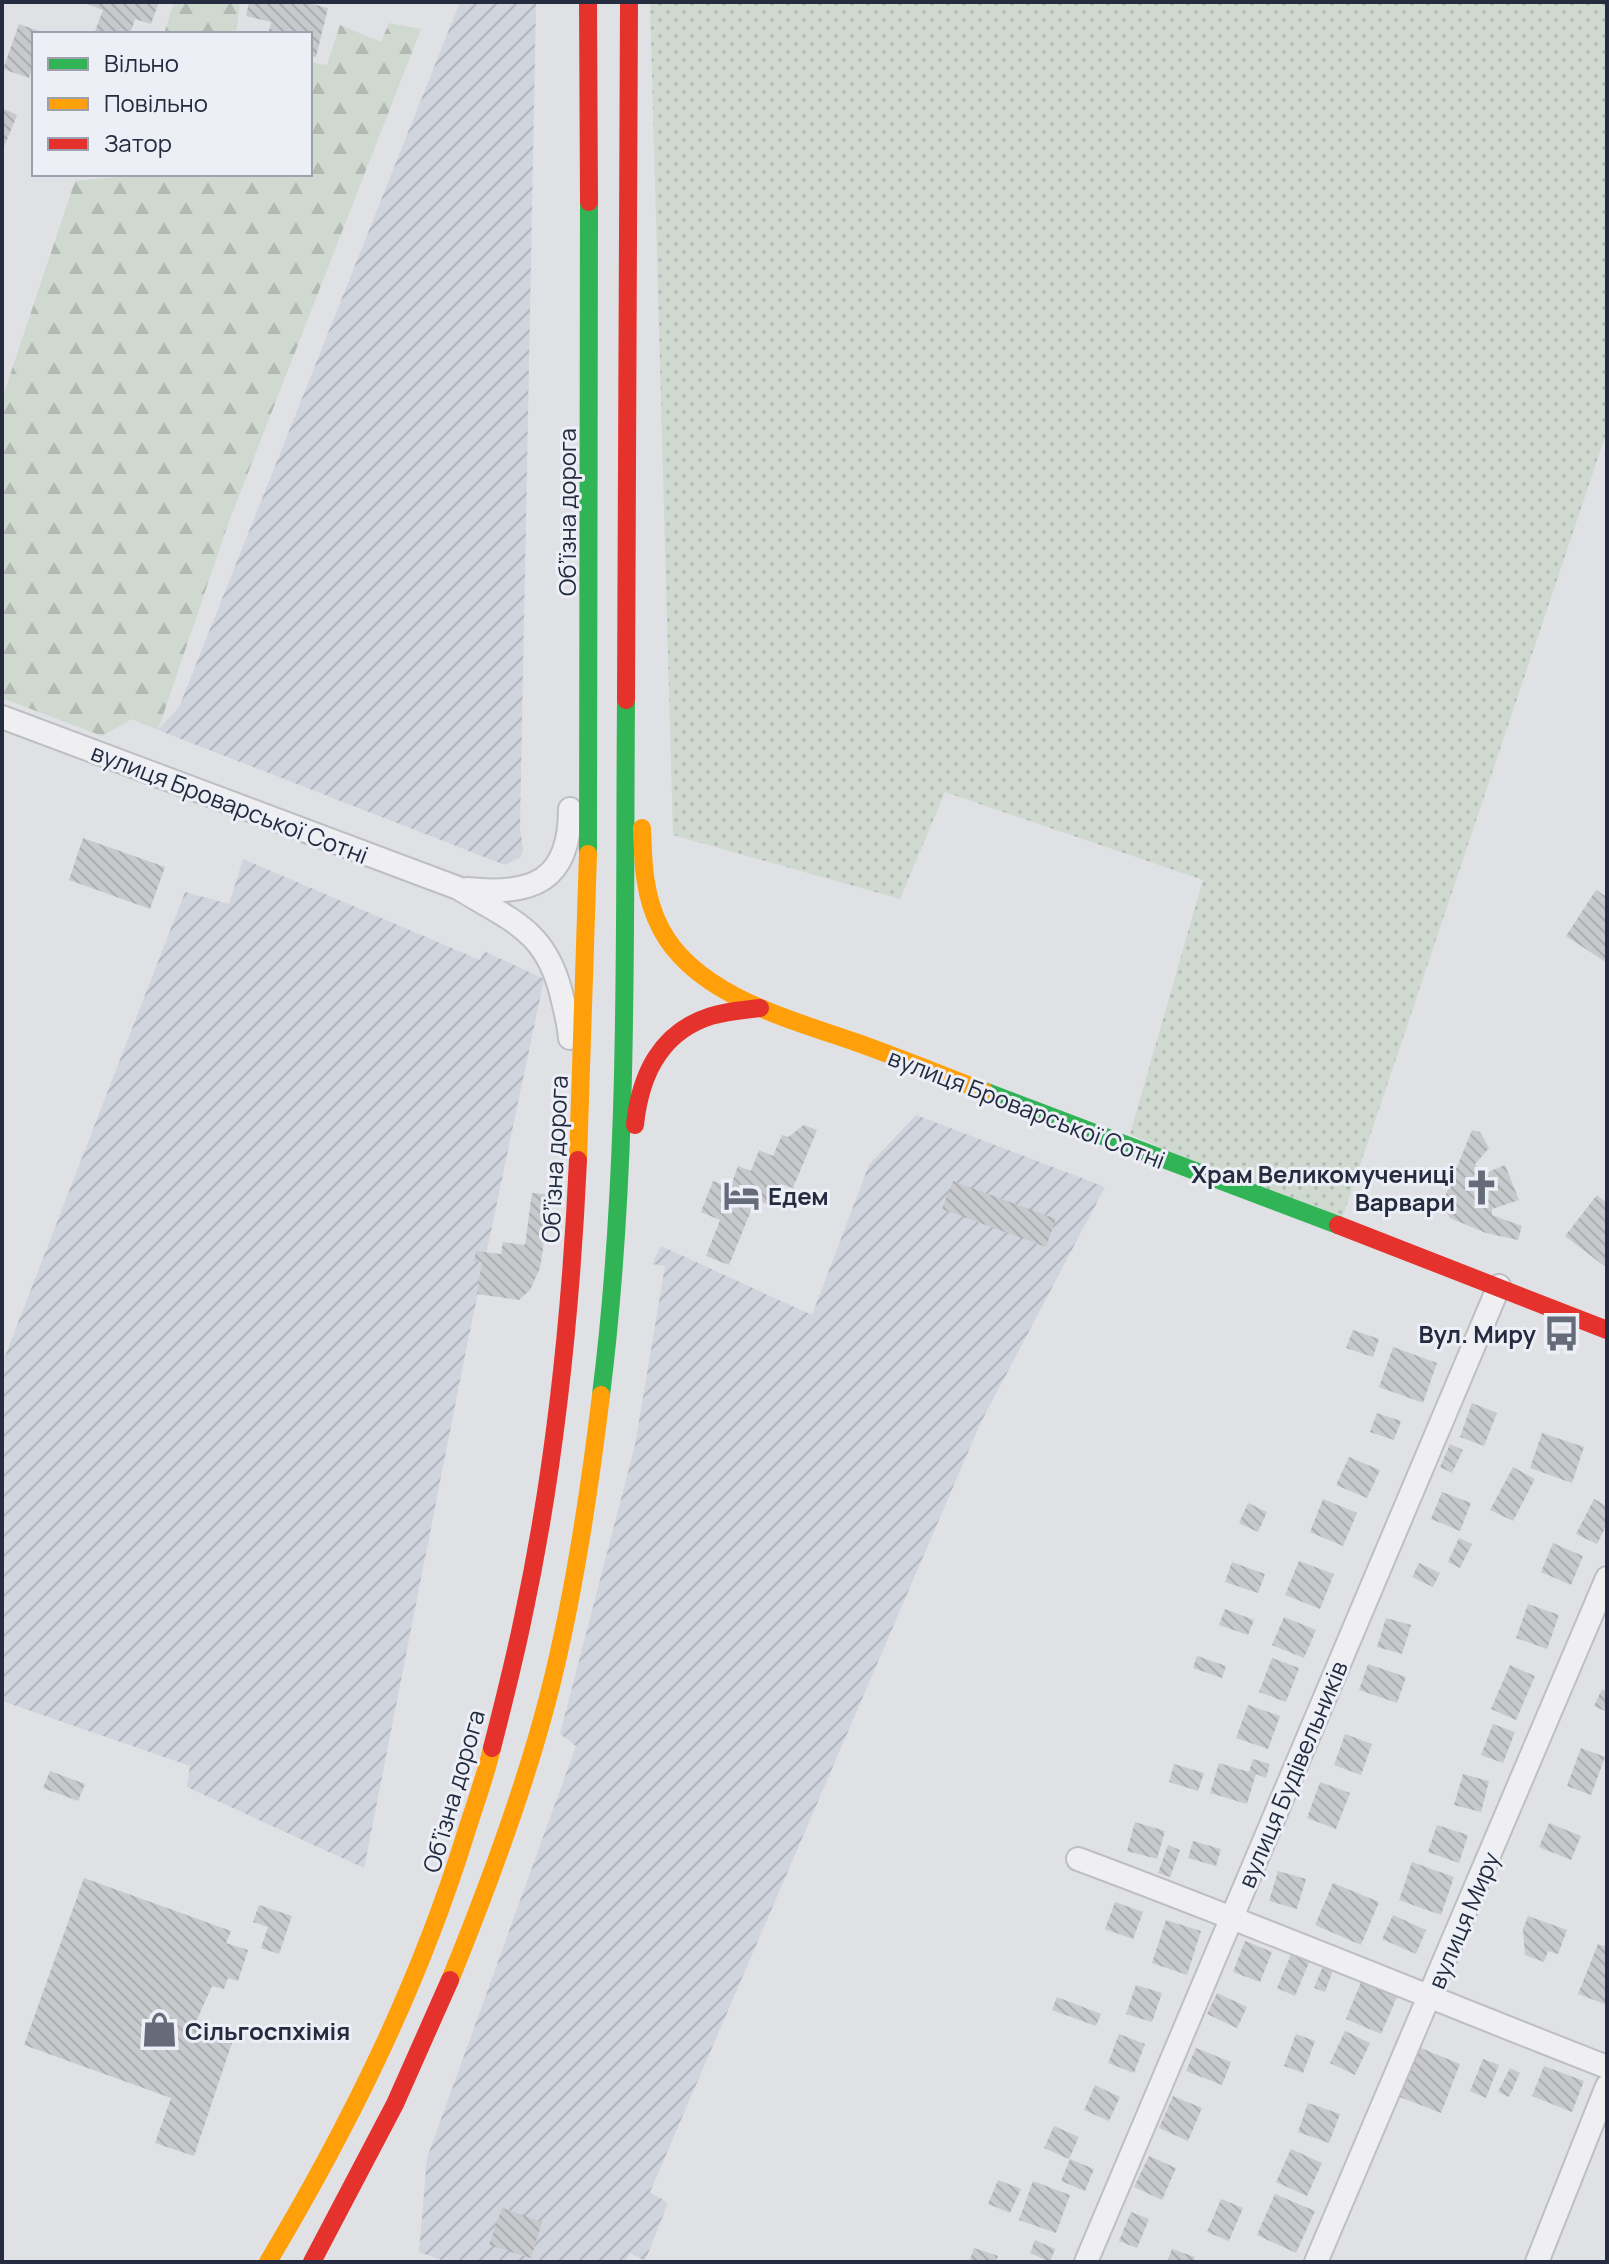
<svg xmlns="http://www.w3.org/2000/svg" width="1609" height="2264" font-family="Manrope,sans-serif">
  <defs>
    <pattern id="industrial-furrows" width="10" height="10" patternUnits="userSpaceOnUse" patternTransform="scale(2)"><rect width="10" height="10" fill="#d0d4dc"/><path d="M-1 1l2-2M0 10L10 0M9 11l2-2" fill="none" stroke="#b2b6be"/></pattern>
    <pattern id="forest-firs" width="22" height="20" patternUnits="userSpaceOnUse" patternTransform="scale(2)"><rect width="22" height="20" fill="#cfd9cf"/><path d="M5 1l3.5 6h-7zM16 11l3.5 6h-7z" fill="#b2bab3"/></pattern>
    <pattern id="garden-dots" width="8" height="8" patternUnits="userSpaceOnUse" patternTransform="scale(2)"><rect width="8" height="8" fill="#cfd9cf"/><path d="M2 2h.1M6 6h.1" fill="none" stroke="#b2bab3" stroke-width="1.8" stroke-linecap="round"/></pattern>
    <pattern id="building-back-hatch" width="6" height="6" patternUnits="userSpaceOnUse" patternTransform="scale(2)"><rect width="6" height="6" fill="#c8c9cd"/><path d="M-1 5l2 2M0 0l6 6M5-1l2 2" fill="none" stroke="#acadb1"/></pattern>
  </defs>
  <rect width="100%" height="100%" fill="#e0e1e5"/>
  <path fill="url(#industrial-furrows)" d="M460 2H536L520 828 523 849 521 857 505 865 158 730 179 707Z
    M243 859 480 960 484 951 544 979 467 1345 364 1868 187 1787 190 1766 2 1701V1364L185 892 229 904Z
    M916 1115 1105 1187 981 1422 650 2192 668 2203 645 2261 630 2253 625 2262H447L419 2252 427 2158 576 1746 560 1734 635 1445 665 1266 652 1264 661 1246 812 1315 869 1165Z"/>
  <path fill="url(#forest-firs)" d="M174 2H240L236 34H164Z
    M389 23 421 29 228 524 158 730 132 719 102 736 2 698V399L75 181 147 174H310V62L327 65 340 25 381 42Z"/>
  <path fill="url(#garden-dots)" d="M650 2H1607V431L1339 1228 1130 1134 1203 880 945 792 900 899 673 835Z"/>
  <path fill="url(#building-back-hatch)" d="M82 2H159L151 24 135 19 130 34H94L103 10Z
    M249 2H304L328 8 316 57 310 56V34H284L269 31 271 22 246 16Z
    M19 24 47 34H34V63L29 78 3 69Z
    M2 108 17 115 2 152Z
    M83 838 165 867 150 909 69 880Z
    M1596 890 1607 897V963L1566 936Z
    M804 1125 817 1130 793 1188 781 1184 772 1206 759 1201 754 1213H750L729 1265 706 1256 720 1220 701 1212 713 1181 730 1188 738 1166 751 1171 759 1150 773 1156 782 1135 788 1137Z
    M1472 1130 1480 1132 1489 1148 1475 1164 1481 1175 1505 1165 1519 1200 1492 1209V1215L1522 1226 1518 1240 1486 1233 1450 1218 1442 1204Z
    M953 1181 1056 1219 1046 1247 942 1209Z
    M532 1193 551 1195 540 1268 530 1290 519 1300 477 1294 482 1262 474 1261 476 1251 501 1254 503 1242 525 1245Z
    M1597 1195 1607 1203V1268L1565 1236Z
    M1353 1330 1379 1339 1373 1357 1346 1348Z
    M1393 1347 1437 1363 1423 1403 1379 1387Z
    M1472 1403 1497 1413 1484 1446 1460 1437Z
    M1377 1413 1401 1421 1394 1440 1370 1432Z
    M1542 1433 1584 1447 1572 1483 1530 1468Z
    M1450 1444 1463 1450 1452 1473 1440 1467Z
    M1349 1457 1380 1470 1367 1498 1336 1485Z
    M1513 1467 1535 1479 1513 1521 1490 1510Z
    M1442 1492 1471 1503 1460 1531 1431 1519Z
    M1323 1499 1357 1513 1343 1546 1310 1532Z
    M1594 1499 1607 1506V1524L1597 1544 1576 1534Z
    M1248 1503 1267 1512 1258 1532 1239 1523Z
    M1459 1538 1472 1544 1460 1568 1448 1562Z
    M1553 1543 1583 1556 1571 1585 1541 1572Z
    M1299 1561 1334 1574 1320 1609 1285 1595Z
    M1232 1562 1265 1574 1258 1593 1225 1582Z
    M1419 1563 1440 1573 1433 1587 1412 1577Z
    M1528 1604 1559 1615 1547 1649 1516 1638Z
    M1225 1609 1254 1620 1248 1635 1219 1625Z
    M1284 1617 1316 1630 1304 1658 1272 1645Z
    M1386 1618 1411 1625 1402 1654 1377 1647Z
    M1197 1656 1226 1666 1222 1678 1193 1668Z
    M1272 1658 1299 1668 1286 1702 1259 1692Z
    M1368 1664 1406 1677 1397 1703 1359 1690Z
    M1510 1665 1535 1676 1516 1720 1491 1709Z
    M1602 1689 1607 1691V1712L1594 1706Z
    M1248 1705 1280 1716 1268 1749 1236 1738Z
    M1493 1724 1515 1732 1503 1763 1481 1755Z
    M1345 1734 1372 1744 1361 1775 1334 1765Z
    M1581 1748 1605 1757 1591 1795 1567 1786Z
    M1253 1759 1270 1764 1266 1778 1256 1774 1247 1804 1210 1793 1219 1763 1249 1772Z
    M1174 1764 1204 1773 1198 1791 1169 1782Z
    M50 1771 85 1784 78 1801 43 1788Z
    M1463 1774 1489 1781 1481 1812 1454 1805Z
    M1320 1782 1350 1793 1336 1829 1307 1818Z
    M1135 1822 1165 1831 1157 1859 1127 1851Z
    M1549 1823 1581 1836 1571 1860 1539 1847Z
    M1437 1825 1468 1835 1459 1863 1428 1852Z
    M1193 1841 1221 1849 1216 1866 1188 1858Z
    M1168 1845 1180 1850 1170 1877 1158 1873Z
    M1412 1862 1454 1877 1441 1915 1399 1900Z
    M1278 1871 1306 1879 1297 1909 1269 1901Z
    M84 1878 231 1931 226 1943 248 1950 238 1981 228 1978 224 1989 212 1986 195 2024 234 2037 194 2156 155 2143 171 2098 24 2045Z
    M1333 1883 1379 1902 1361 1945 1315 1925Z
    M1115 1902 1143 1912 1133 1939 1105 1929Z
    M259 1905 292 1916 279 1954 261 1948 268 1927 253 1922Z
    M1393 1915 1426 1930 1416 1954 1382 1939Z
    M1528 1916 1567 1930 1558 1954 1548 1951 1544 1962 1525 1955 1523 1929Z
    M1166 1920 1201 1931 1187 1975 1152 1963Z
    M1245 1941 1272 1952 1260 1982 1233 1972Z
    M1598 1944 1607 1947V2005L1578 1994Z
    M1292 1952 1310 1960 1295 1996 1277 1988Z
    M1323 1966 1333 1970 1325 1992 1314 1988Z
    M1361 1982 1397 1997 1381 2034 1346 2019Z
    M1136 1985 1162 1993 1152 2022 1126 2014Z
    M1217 1993 1247 2007 1237 2028 1207 2014Z
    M1057 1997 1101 2014 1096 2026 1052 2010Z
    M1345 2031 1370 2043 1355 2075 1330 2063Z
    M1119 2034 1145 2044 1134 2073 1108 2063Z
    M1296 2034 1315 2041 1303 2073 1284 2066Z
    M1416 2046 1460 2064 1441 2113 1397 2096Z
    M1196 2048 1231 2062 1222 2085 1186 2071Z
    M1483 2059 1499 2065 1486 2098 1470 2091Z
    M1544 2066 1584 2081 1572 2112 1532 2096Z
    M1510 2068 1520 2073 1509 2097 1498 2092Z
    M1095 2085 1120 2097 1109 2121 1084 2110Z
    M1173 2096 1202 2108 1188 2141 1159 2128Z
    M1308 2103 1340 2114 1329 2143 1298 2132Z
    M1054 2126 1079 2137 1069 2159 1044 2148Z
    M1291 2149 1322 2163 1307 2196 1276 2182Z
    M1149 2156 1176 2168 1162 2200 1134 2187Z
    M1070 2159 1094 2169 1085 2191 1061 2181Z
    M998 2180 1021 2189 1010 2213 988 2204Z
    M1033 2181 1070 2195 1056 2233 1019 2220Z
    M1275 2194 1315 2211 1296 2253 1257 2235Z
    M1221 2199 1243 2208 1229 2241 1207 2232Z
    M502 2208 542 2222 531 2258 489 2245Z
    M1131 2212 1149 2219 1137 2248 1119 2241Z
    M1035 2240 1055 2249 1050 2262 1030 2253Z
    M974 2248 998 2256 996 2262H969Z
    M1172 2249 1195 2257 1193 2262H1167Z"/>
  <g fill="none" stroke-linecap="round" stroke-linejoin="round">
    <defs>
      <path id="street" d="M2 717 458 888C514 922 548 931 563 1001 566 1013 569 1026 570 1038
        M467 889C533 896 570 881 570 809
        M1078 1859C1256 1925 1430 1998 1607 2067
        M1086 2262 1499 1286
        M1316 2262 1607 1578
        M1537 2262 1607 2086"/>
    </defs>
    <use href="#street" stroke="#bebfc3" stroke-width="26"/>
    <use href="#street" stroke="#efeff2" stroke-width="22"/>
    <path stroke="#30b455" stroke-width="18" d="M588 854 589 202
      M984 1091 1338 1225
      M601 1395C630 1165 624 931 626 700"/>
    <path stroke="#ff9f0a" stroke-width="18" d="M642 828C643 863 644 897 661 929 696 996 793 1020 858 1043 900 1058 942 1075 984 1091
      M578 1160 588 854
      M450 1980C488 1887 524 1791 549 1694 574 1596 589 1495 601 1395
      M268 2262C349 2126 418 1987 465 1836 474 1807 485 1778 492 1748"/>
    <path stroke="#e5322d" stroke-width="18" d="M588 2 589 202
      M626 700 629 2
      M635 1125C640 1076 660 1032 711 1016 727 1011 744 1010 760 1008
      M1338 1225 1607 1330
      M492 1748C503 1705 514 1662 523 1618 555 1469 571 1313 578 1160
      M312 2262 395 2104 450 1980"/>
  </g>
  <defs>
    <symbol id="church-bare" viewBox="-9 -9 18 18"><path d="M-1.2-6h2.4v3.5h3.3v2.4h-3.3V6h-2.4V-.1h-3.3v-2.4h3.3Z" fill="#666b7a" stroke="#eceff6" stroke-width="2.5" paint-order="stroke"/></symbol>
    <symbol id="hotel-bare" viewBox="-9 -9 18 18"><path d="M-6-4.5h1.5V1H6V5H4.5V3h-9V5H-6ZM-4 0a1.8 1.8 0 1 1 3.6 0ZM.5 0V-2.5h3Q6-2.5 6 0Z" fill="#666b7a" stroke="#eceff6" stroke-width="2.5" paint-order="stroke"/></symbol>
    <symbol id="bus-bare" viewBox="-9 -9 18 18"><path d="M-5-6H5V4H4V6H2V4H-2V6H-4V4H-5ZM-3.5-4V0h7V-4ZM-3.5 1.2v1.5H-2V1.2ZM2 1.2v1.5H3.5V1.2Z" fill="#666b7a" stroke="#eceff6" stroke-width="2.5" paint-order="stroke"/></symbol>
    <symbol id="shop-bare" viewBox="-9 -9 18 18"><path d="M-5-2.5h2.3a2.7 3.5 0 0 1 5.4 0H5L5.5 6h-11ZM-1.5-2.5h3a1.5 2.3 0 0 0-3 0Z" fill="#666b7a" stroke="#eceff6" stroke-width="2.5" paint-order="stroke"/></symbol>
  </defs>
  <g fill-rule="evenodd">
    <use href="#church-bare" x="1456" y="1162" width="51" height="51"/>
    <use href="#hotel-bare" x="716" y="1170" width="51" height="51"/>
    <use href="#bus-bare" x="1536" y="1308" width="51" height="51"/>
    <use href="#shop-bare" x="134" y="2004" width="51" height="51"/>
  </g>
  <g text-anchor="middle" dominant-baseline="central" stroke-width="6" stroke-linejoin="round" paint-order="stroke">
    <g font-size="24" fill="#252c40" stroke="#eceff6">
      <text transform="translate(566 512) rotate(-90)">Обʼїзна дорога</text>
      <text transform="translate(230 803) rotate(21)">вулиця Броварської Сотні</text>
      <text transform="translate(1027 1108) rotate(21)">вулиця Броварської Сотні</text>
      <text transform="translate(554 1159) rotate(-87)">Обʼїзна дорога</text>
      <text transform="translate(1292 1774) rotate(-67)">вулиця Будівельників</text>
      <text transform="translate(453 1791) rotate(-74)">Обʼїзна дорога</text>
      <text transform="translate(1463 1920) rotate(-67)">вулиця Миру</text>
    </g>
    <g font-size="24" font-weight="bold" fill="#252c40" stroke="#eceff6" text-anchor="end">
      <text x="1455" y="1173">Храм Великомучениці<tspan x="1455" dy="28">Варвари</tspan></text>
      <text x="768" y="1195" text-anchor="start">Едем</text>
      <text x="1536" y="1333">Вул. Миру</text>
      <text x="185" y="2030" text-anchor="start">Сільгоспхімія</text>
    </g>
  </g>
  <rect width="1609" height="2264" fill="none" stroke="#252c40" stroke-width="8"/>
  <rect x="32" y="32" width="280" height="144" fill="#eceff6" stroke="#9ca1ad" stroke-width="2"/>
  <rect x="48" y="58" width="40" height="12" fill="#30b455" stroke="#9ca1ad" stroke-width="2"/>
  <text x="104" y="72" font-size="24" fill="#252c40">Вільно</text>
  <rect x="48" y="98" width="40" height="12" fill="#ff9f0a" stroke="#9ca1ad" stroke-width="2"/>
  <text x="104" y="112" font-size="24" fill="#252c40">Повільно</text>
  <rect x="48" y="138" width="40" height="12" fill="#e5322d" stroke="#9ca1ad" stroke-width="2"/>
  <text x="104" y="152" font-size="24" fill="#252c40">Затор</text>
</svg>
